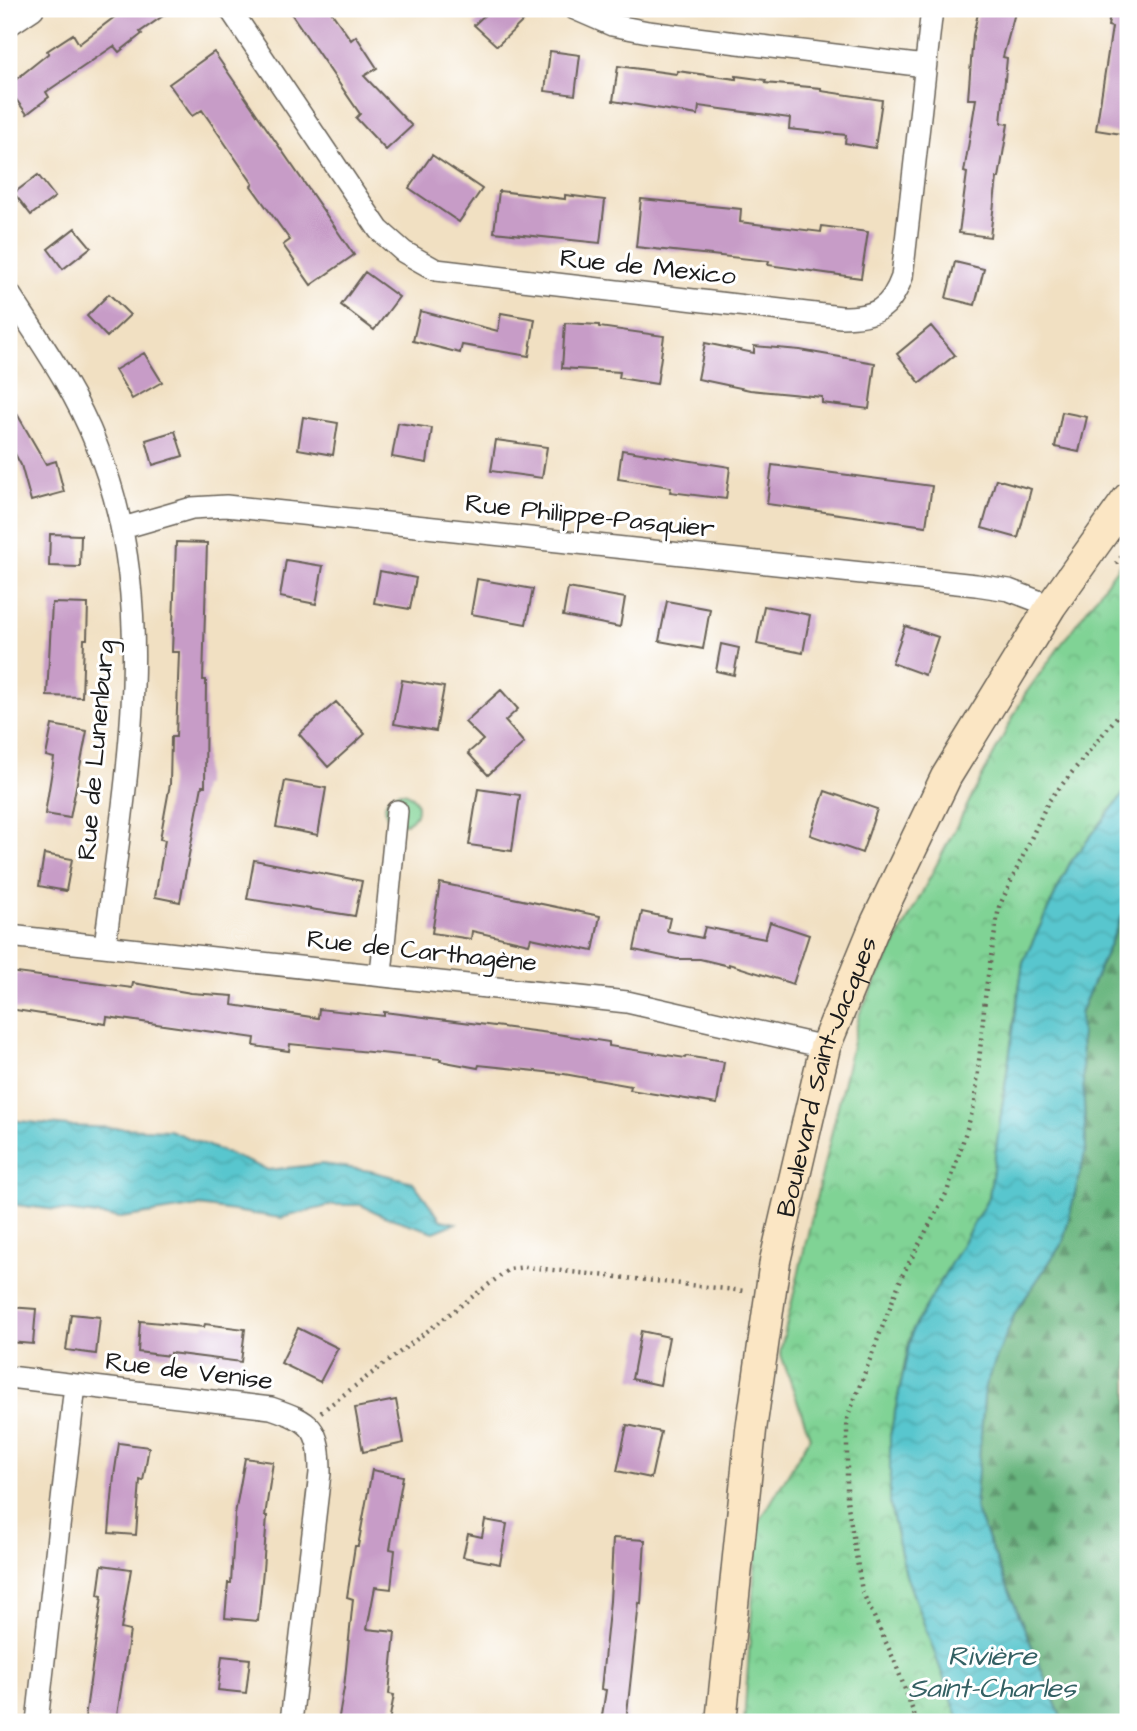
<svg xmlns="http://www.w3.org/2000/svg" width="1137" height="1731" font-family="'Architects Daughter',sans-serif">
  <defs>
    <pattern id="forest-firs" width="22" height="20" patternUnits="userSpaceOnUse" patternTransform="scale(1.75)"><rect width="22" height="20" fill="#68b57e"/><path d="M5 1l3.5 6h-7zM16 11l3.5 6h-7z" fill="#559266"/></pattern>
    <pattern id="park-crowns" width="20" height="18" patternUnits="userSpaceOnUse" patternTransform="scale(1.75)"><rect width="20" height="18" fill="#80d395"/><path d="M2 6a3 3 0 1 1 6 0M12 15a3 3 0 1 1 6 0" fill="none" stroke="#6eb580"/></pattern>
    <pattern id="water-waves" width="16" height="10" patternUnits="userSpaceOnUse" patternTransform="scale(1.75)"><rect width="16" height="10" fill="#58c6ce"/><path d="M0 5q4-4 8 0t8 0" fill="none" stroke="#4caab0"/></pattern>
  </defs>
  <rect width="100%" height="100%" fill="#fff"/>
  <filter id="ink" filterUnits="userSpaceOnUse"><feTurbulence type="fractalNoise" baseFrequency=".0143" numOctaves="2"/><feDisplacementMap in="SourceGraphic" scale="14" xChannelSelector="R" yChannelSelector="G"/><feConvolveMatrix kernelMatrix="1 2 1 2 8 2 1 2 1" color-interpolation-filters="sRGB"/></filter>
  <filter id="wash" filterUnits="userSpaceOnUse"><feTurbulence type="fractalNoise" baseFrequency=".00686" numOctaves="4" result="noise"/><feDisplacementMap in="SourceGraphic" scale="28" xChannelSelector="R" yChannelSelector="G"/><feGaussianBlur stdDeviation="1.57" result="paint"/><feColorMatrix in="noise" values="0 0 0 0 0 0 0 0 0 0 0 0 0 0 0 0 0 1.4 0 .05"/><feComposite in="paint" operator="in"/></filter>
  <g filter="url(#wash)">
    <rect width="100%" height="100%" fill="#f1e0c2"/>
    <path fill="#80d395" stroke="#4e7858" stroke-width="2" d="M385 808a16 16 0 1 1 32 0a16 16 0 1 1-32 0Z"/>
    <path fill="url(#forest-firs)" stroke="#42684d" stroke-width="2" d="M1128 902V1722H1063L975 1508 985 1386 1015 1313 1063 1242 1086 1149 1080 1013Z"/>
    <path fill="url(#park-crowns)" stroke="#4e7858" stroke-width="2" d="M1128 553V788L1070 863 1023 962 989 1197 911 1333 890 1436V1505L906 1575 960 1722H744L758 1524 810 1437 780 1352 860 1012 1025 694Z"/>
    <path fill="url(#water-waves)" stroke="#3a7175" stroke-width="2" d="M1128 788V902L1080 1013 1086 1149 1063 1242 1015 1313 985 1386 975 1508 1063 1722H960L906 1575 890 1505V1436L912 1331 989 1197 1023 962 1070 863Z
      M9 1120 68 1126 169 1130 268 1170 323 1164 370 1171 413 1182 441 1220 456 1223 434 1232 384 1216 361 1205H332L281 1218 199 1206 121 1218 9 1204Z"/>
    <g id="blocks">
      <path fill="#c79cc7" d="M125 9H173L140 32 142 34 119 52 114 46 46 92 49 97 27 114 9 90V85L49 53 47 51 73 34 79 44Z
        M288 9H329L351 40 356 36 377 68 364 76 412 126 386 150 356 118 360 114Z
        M491 9H509L522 22 497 46 474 25Z
        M979 9H1016L1003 57 1007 58 1001 123 1008 124 999 178H997L990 237 959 233 967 173 964 172 976 99H968L973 35Z
        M1111 9H1128V135L1096 130 1112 27 1108 26Z
        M550 51 580 55 575 95 545 91Z
        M214 52 354 255 311 285 283 245 290 240 251 186 253 184 202 110 192 116 169 84Z
        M618 66 677 74V71L736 79V76L766 80 765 83 821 88V91L882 100 875 148 845 143 846 135 789 129 790 118 699 106 698 115 613 101Z
        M432 155 482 189 459 222 409 188Z
        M38 175 55 197 31 215 14 193Z
        M499 191 565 199V195L605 200 600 243 494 232Z
        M641 199 741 209 740 222 821 232 822 226 868 232 861 278 768 265 769 261 636 247Z
        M75 228 91 247 63 269 48 249Z
        M955 262 984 269 975 305 946 298Z
        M365 272 399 297 374 330 341 305Z
        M109 294 130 315 107 337 87 316Z
        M420 311 498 331 501 313 535 319 529 356 462 345 460 353 413 341Z
        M565 323 599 325V327L664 336 657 384 619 378 620 372 562 368Z
        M931 326 955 355 920 383 897 354Z
        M705 343 754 353V346L800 350 875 363 869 409 822 403V397L750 390 698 379Z
        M144 353 162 382 132 399 115 370Z
        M9 400 46 464 56 461 64 492 31 501 21 465 9 443Z
        M1062 412 1087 417 1079 452 1055 447Z
        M303 417 338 423 333 455 298 449Z
        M398 423 432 428 427 463 392 457Z
        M175 431 183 456 153 465 146 440Z
        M496 440 547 447 542 478 491 471Z
        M622 450 730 467 726 499 670 492 671 487 618 479Z
        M772 465 932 486 926 526 767 504Z
        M996 479 1031 489 1018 538 982 528Z
        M50 534 81 535 80 567 49 566Z
        M176 542 207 543 203 680H206L205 786H202L180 902 155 897 165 840 160 839 170 784 171 737H176L179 652H172Z
        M286 560 323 566 316 604 280 597Z
        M380 571 416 578 410 609 374 603Z
        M477 579 533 589 526 624 471 614Z
        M568 588 625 598 620 627 563 616Z
        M667 601 710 609 703 649 659 641Z
        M52 603 88 604 87 639H84L82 697 47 696Z
        M764 606 810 615 803 653 757 644Z
        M905 626 938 637 925 675 892 663Z
        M721 644 739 648 734 675 716 671Z
        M402 680 444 687 436 731 394 724Z
        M501 690 518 709 505 721 524 743 488 775 468 753 483 740 465 722Z
        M336 702 365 734 328 767 299 734Z
        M52 725 87 731 70 818 45 814 54 758 46 756Z
        M285 781 326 788 318 835 276 827Z
        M478 789 520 795 512 851 469 845Z
        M825 791 877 809 862 853 810 835Z
        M44 854 72 859 66 891 39 886Z
        M254 860 362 881 355 916 247 899Z
        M440 883 600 916 593 951 531 938 529 944 472 931 471 939 432 933Z
        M642 912 670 918 667 931 702 938 705 927 765 939 770 922 809 935 793 984 729 964V966L700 959H677L634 950Z
        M9 972 132 988 133 983 191 993 233 996 232 1005 318 1018 319 1009 384 1016V1012L557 1034 609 1042V1046L685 1058 686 1056 724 1062 717 1104 630 1090 631 1086 564 1074 479 1065 478 1068 440 1061 441 1059 290 1044 289 1051 254 1046 255 1038 107 1017 106 1024 9 1009Z
        M9 1307 36 1309 33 1344 9 1342Z
        M71 1314 100 1317 96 1354 66 1350Z
        M140 1321 204 1327 205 1324 245 1329 241 1362 170 1353V1356L138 1352Z
        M298 1328 338 1348 320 1382 281 1363Z
        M641 1331 669 1337 660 1385 632 1379Z
        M396 1400 404 1443 363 1452 355 1408Z
        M627 1425 661 1432 651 1478 617 1471Z
        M119 1443 149 1447 143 1481 140 1480 136 1535 109 1533 114 1476Z
        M245 1458 273 1462 265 1516H267L263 1570 258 1621 225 1618 228 1583H231L235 1514Z
        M372 1470 403 1476 390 1549 395 1550 391 1589 375 1587 367 1629 395 1632 389 1694 394 1695 389 1722H338L344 1688 353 1599 347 1597 355 1546H358Z
        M485 1520 507 1524 500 1564 463 1557 468 1534 482 1537Z
        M613 1538 645 1540 641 1604 639 1603 626 1722H601L606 1690 601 1689 610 1601Z
        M102 1565 131 1569 121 1629 130 1631 116 1722 85 1718 102 1596 98 1595Z
        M222 1656 250 1659 246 1693 218 1690Z"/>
    </g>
  </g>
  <g filter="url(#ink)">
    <use href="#blocks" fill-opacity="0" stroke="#676156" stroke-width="2"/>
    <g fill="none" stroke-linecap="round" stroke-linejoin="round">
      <defs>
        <path id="street" d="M230 9 379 230 404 252 436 270 841 317C875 317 890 310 902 277L932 9
          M575 9 612 25 648 32 925 66
          M9 25 33 9
          M9 293C40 341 75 390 96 444 162 603 125 781 105 946
          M123 528 192 508 226 506 976 585 1009 590 1051 606
          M9 936 627 1002 825 1047
          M381 974 397 811
          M9 1377 271 1408C312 1422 320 1427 320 1473L291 1722
          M37 1722 75 1385"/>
        <g id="secondary">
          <path id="s1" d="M721 1722 751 1430 775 1261 825 1047 876 923 946 777 1051 606 1128 498"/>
        </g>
      </defs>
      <use href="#street" stroke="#676156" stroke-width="24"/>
      <use href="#secondary" stroke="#676156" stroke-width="33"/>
      <path stroke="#676156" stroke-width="4.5" stroke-dasharray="2 5" stroke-linecap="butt" d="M1116 564 1128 548
        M321 1412 509 1269 526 1267 745 1291
        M917 1722 895 1662 862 1591 847 1500V1419L902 1276 947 1192 975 1103 986 988 999 907 1048 802 1128 703"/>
      <use href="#street" stroke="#fff" stroke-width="21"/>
      <use href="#secondary" stroke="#fbe6c4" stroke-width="30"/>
    </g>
  </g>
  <g text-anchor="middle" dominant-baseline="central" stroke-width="6" stroke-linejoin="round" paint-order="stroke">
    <g font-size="26" fill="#1c1c1c" stroke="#fff">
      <text transform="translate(648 267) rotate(6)">Rue de Mexico</text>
      <text transform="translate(590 516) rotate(6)">Rue Philippe-Pasquier</text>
      <text transform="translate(96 750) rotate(-85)">Rue de Lunenburg</text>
      <text transform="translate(422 951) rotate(6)">Rue de Carthagène</text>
      <text stroke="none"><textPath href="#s1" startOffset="656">Boulevard Saint-Jacques</textPath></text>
      <text transform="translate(189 1371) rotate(7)">Rue de Venise</text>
    </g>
    <g font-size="28" font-style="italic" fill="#346063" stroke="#fff">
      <text x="992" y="1656">Rivière<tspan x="992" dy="32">Saint-Charles</tspan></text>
    </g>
  </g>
  <rect width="1137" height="1731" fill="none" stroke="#fff" stroke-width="35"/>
</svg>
